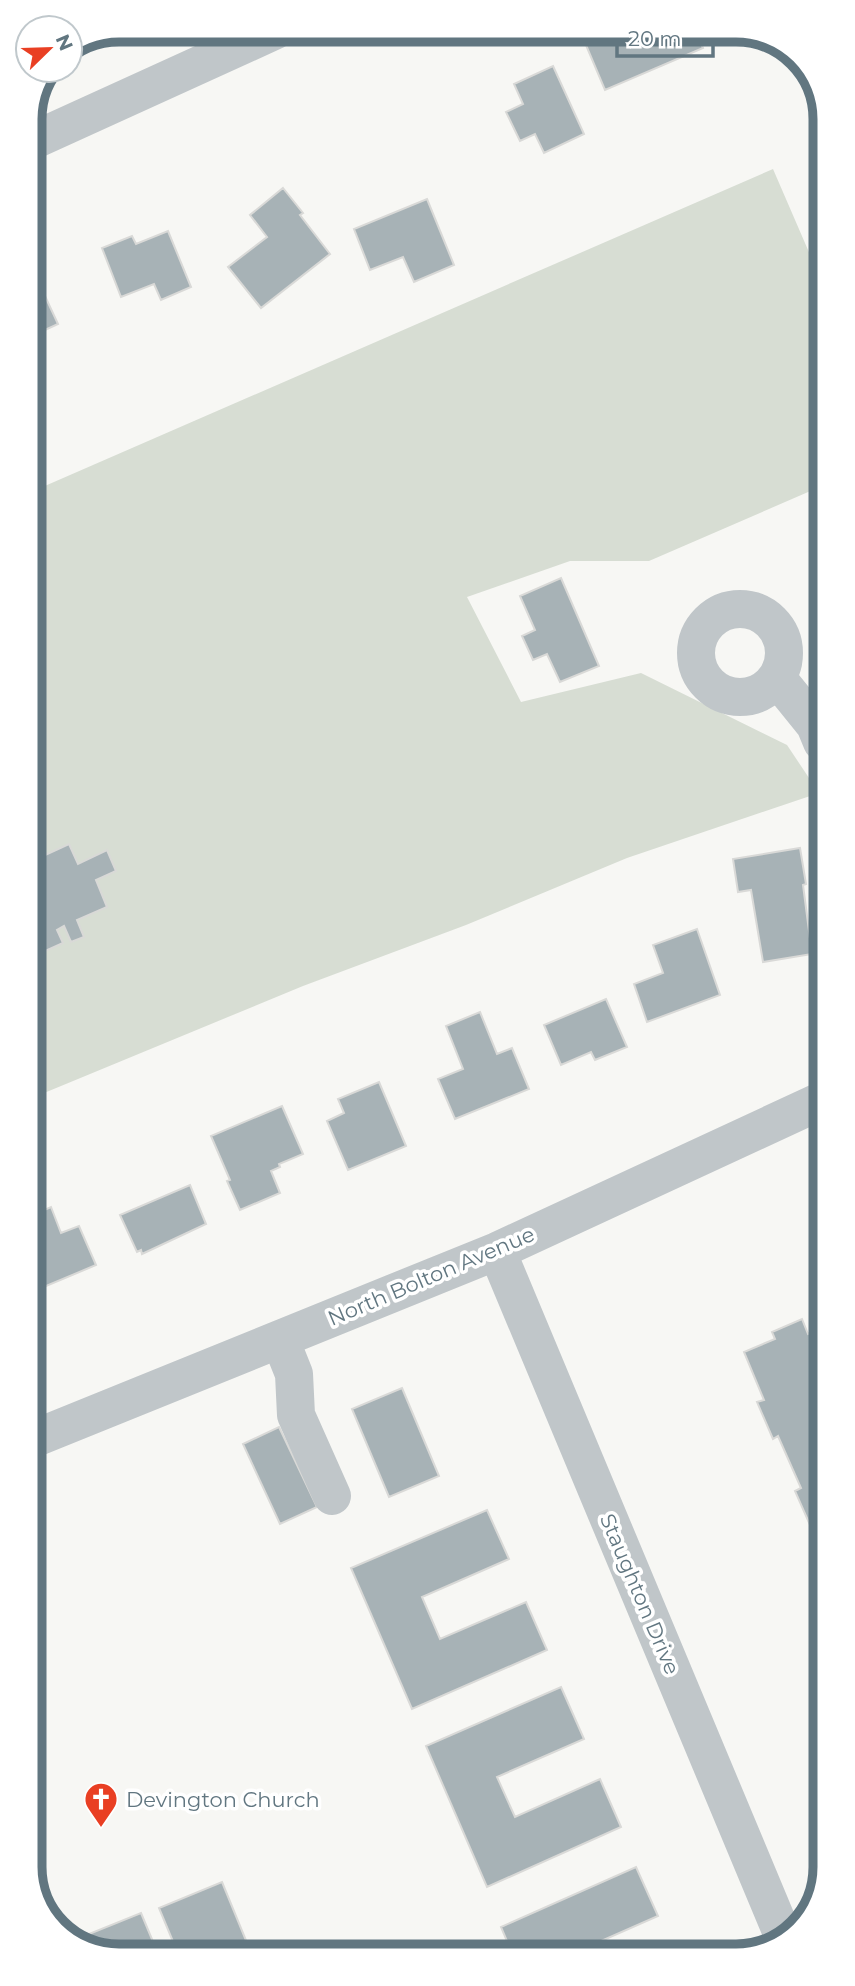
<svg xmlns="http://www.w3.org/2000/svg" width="855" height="1986" font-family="Montserrat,sans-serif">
  <rect width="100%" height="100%" fill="#f7f7f4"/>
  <path fill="#d7ddd3" d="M773 169 821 280 822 486 649 561H570L467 597 521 702 641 673 787 745 819 793 627 858 466 925 303 986 32 1098 31 492Z"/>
  <path fill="#a7b2b6" stroke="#d9d9d7" stroke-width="2" d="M603 30H624L625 34 634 30H695L703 48 605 90 583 38Z
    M553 66 584 134 544 153 535 134 520 141 506 112 523 104 514 84Z
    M283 188 303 213 300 215 330 254 261 308 228 267 267 237 250 215Z
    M427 199 454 265 414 282 403 257 370 270 354 229Z
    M168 231 191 287 161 300 154 284 121 297 102 248 132 236 136 244Z
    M38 281 58 324 30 337V285Z
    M561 578 599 666 560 682 547 654 533 660 522 636 535 630 520 596Z
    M69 844 78 864 107 850 116 871 96 880 107 907 77 920 84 937 71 942 64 926 57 930 63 943 32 957V895L41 891 32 871V861Z
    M800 848 806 884 803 885 812 954 763 962 751 890 738 892 733 859Z
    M697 929 720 995 647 1022 634 984 663 973 653 945Z
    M606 999 627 1047 595 1060 591 1052 561 1065 544 1025Z
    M480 1012 497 1054 512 1048 529 1089 455 1119 438 1079 463 1069 446 1026Z
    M379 1082 406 1146 348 1170 327 1121 344 1113 338 1099Z
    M282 1106 303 1154 279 1164 280 1167 271 1171 280 1193 240 1210 227 1181 230 1180 211 1136Z
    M190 1185 206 1224 142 1254 141 1250 137 1252 120 1215Z
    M51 1207 61 1233 79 1226 96 1265 39 1289 33 1276V1215Z
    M802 1319 808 1334 821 1328 824 1335V1544L819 1532 814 1534 795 1491 801 1488 778 1436 773 1439 757 1402 764 1400 744 1352 775 1339 772 1332Z
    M402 1388 439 1476 389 1497 352 1409Z
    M279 1427 317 1507 280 1524 243 1444Z
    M487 1510 509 1559 422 1597 440 1639 526 1602 547 1650 412 1709 351 1568Z
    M824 1579 825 1622 814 1599 824 1594 819 1581Z
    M561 1687 584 1739 497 1777 515 1817 600 1779 621 1827 487 1887 426 1746Z
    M636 1867 658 1916 574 1953H512L501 1927Z
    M222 1882 252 1955 179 1956 159 1908Z
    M141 1913 159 1956H113L88 1946 84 1936Z"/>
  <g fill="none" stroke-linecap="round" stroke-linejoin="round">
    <path stroke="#c0c6c9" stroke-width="38" d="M30 142 276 30
      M696 653a44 44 0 1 1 88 0a44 44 0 1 1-88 0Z
      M777 678 815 725 822 742
      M497 1251 784 1938
      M280 1339 294 1374 296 1415 332 1496
      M33 1439 497 1251 823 1100"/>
  </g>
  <defs>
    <symbol id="church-pin" viewBox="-11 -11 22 30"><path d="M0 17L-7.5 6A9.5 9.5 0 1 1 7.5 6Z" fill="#e93f23" stroke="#fff"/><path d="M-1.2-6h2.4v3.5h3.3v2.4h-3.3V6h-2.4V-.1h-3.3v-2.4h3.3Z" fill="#fff"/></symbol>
  </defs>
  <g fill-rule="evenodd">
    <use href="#church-pin" x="82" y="1780" width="38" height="52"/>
  </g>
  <g text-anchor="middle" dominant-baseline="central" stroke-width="7" stroke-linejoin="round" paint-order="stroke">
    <g font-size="21" fill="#617680" stroke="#fff">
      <text transform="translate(431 1276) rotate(-23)">North Bolton Avenue</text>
      <text transform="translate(640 1594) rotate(67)">Staughton Drive</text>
    </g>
    <g font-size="21" fill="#617680" stroke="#fff" text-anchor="start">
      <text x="126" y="1799">Devington Church</text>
    </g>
  </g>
  <path d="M0 0H855V1986H0ZM119 42H736A77 77 0 0 1 813 119V1867A77 77 0 0 1 736 1944H119A77 77 0 0 1 42 1867V119A77 77 0 0 1 119 42Z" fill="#fff" fill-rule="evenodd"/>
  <path fill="none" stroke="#617680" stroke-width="9" d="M119 42H736A77 77 0 0 1 813 119V1867A77 77 0 0 1 736 1944H119A77 77 0 0 1 42 1867V119A77 77 0 0 1 119 42Z"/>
  <g transform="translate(49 49) rotate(67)"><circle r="33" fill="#ffffff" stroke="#c0c8cc" stroke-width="2"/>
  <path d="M0-5L12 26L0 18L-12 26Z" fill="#e93f23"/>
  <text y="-10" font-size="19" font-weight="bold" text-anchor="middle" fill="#617680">N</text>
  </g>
  <path d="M617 46v10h96v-10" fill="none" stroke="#617680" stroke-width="3.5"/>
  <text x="628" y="46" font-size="21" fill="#617680" stroke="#ffffff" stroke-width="5" paint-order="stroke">20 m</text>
</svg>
